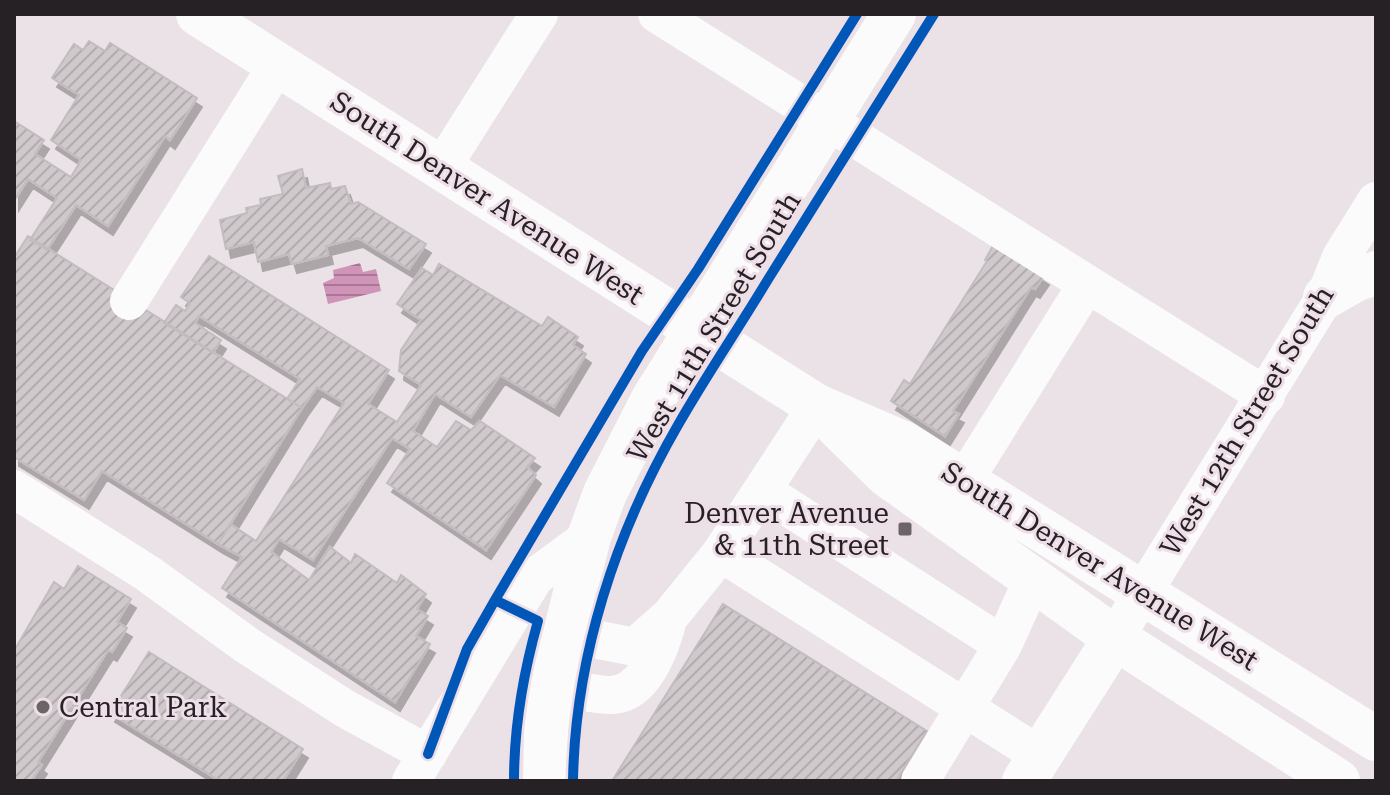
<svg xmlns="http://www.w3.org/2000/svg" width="1390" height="795" font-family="'Roboto Serif',serif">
  <defs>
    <pattern id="water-rules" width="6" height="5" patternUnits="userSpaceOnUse" patternTransform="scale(2)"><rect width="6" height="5" fill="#cf94b7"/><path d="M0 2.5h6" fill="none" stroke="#a87895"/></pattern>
    <pattern id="building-hatch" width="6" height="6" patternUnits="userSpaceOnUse" patternTransform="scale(2)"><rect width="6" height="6" fill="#cfc9cc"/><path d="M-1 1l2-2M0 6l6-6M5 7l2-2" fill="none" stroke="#b2acaf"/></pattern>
    <filter id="shadow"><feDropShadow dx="5" dy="9" stdDeviation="0" flood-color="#0004"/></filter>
  </defs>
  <rect width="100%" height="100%" fill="#eae2e6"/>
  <path fill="url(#water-rules)" d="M360 263 363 272 376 269 381 291 328 304 323 283 334 278 333 270Z"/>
  <path fill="url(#building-hatch)" stroke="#c2bcc0" stroke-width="2" filter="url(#shadow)" d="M89 41 105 51 110 43 197 98 170 140 165 136 108 226 76 205 47 250 30 240 57 198 28 179 14 201V121L44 140 35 154 71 177 81 160 51 140 79 95 52 78 74 44 83 50Z
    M302 169 306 188 330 183 331 189 345 186 351 204 358 202 426 244 409 269 358 238 326 246 328 255 292 264 289 254 258 262 254 242 226 249 220 220 247 213 246 208 261 205 260 199 283 194 278 176Z
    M28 236 302 408 218 544 102 471 84 500 14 457V258Z
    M994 244 1044 276 1035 289 1031 287 953 411 959 414 945 436 891 401 904 380 910 384 987 261 985 260Z
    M209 256 389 370 368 404 397 422 421 385 399 371 401 350 421 320 397 304 422 268 433 275 439 264 542 326 548 317 578 337 573 345 586 354 554 407 500 375 471 417 435 394 413 431 437 447 456 421 471 430 480 421 535 458 527 467 536 475 486 550 387 483 410 449 392 438 313 560 279 539 271 552 309 580 330 547 351 563 355 554 397 583 401 575 426 594 417 609 428 616 416 636 430 644 395 702 222 588 242 557 218 544 230 524 256 541 344 403 317 387 302 408 287 399 300 379 199 316 195 323 221 340 213 353 164 323 176 305 185 311 190 303 181 297Z
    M78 566 131 599 117 622 127 628 112 652 108 650 38 762 42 765 31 781H14V651L54 582 64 589Z
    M723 604 927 731 896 781H612Z
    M149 652 303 749 283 781H220L110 713Z"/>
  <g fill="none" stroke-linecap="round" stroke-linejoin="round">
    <path stroke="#fcfbfb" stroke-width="38" d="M657 14 1266 396
      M442 167 539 14
      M129 301 278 64
      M964 481 1087 284
      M14 489 147 573 248 646 344 708 428 754
      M763 491 1003 645
      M721 553 1041 756
      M563 633 635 647 670 616 721 553 817 406
      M1115 638 1325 297 1341 257 1376 201
      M552 685C570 688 590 695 609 695 642 696 658 654 666 627
      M411 781 535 577 589 537
      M920 781 1003 645 1033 579"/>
    <path stroke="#fcfbfb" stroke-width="44" d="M198 14 817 406 903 443 1376 739
      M835 424 887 475 1115 638 1338 781
      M545 781 546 730 552 685 589 537 605 493 653 399 894 14"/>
    <path stroke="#fcfbfb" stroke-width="44" d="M1325 297 1355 280 1376 273
      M1024 781 1115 638"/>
    <defs>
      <path id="cycleway" d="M495 600 538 621C523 674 514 727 514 781
        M428 754 467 649 495 600 642 351 698 269 857 14
        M573 781C575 657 616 532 678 425 706 376 738 329 767 281 823 192 878 103 934 14"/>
    </defs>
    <use href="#cycleway" stroke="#eedee7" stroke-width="15"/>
    <use href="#cycleway" stroke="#0057b8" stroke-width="10"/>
  </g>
  <g fill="#6b6568" stroke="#eedee7" stroke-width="3">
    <rect x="897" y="521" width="16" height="16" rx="4"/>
    <circle cx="43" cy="707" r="8"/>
  </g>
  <g text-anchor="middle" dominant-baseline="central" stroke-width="6" stroke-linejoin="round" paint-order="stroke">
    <g font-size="28" fill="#262124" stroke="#eedee7">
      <text transform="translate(487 198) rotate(33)">South Denver Avenue West</text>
      <text transform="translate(714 327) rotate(-59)">West 11th Street South</text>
      <text transform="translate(1247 421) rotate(-59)">West 12th Street South</text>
      <text transform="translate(1100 566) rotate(32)">South Denver Avenue West</text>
    </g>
    <g font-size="28" fill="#262124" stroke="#eedee7" text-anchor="end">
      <text x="889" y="513">Denver Avenue<tspan x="889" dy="32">&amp; 11th Street</tspan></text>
      <text x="59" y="707" text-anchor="start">Central Park</text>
    </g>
  </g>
  <rect width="1390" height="795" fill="none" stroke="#262124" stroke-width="32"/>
</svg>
